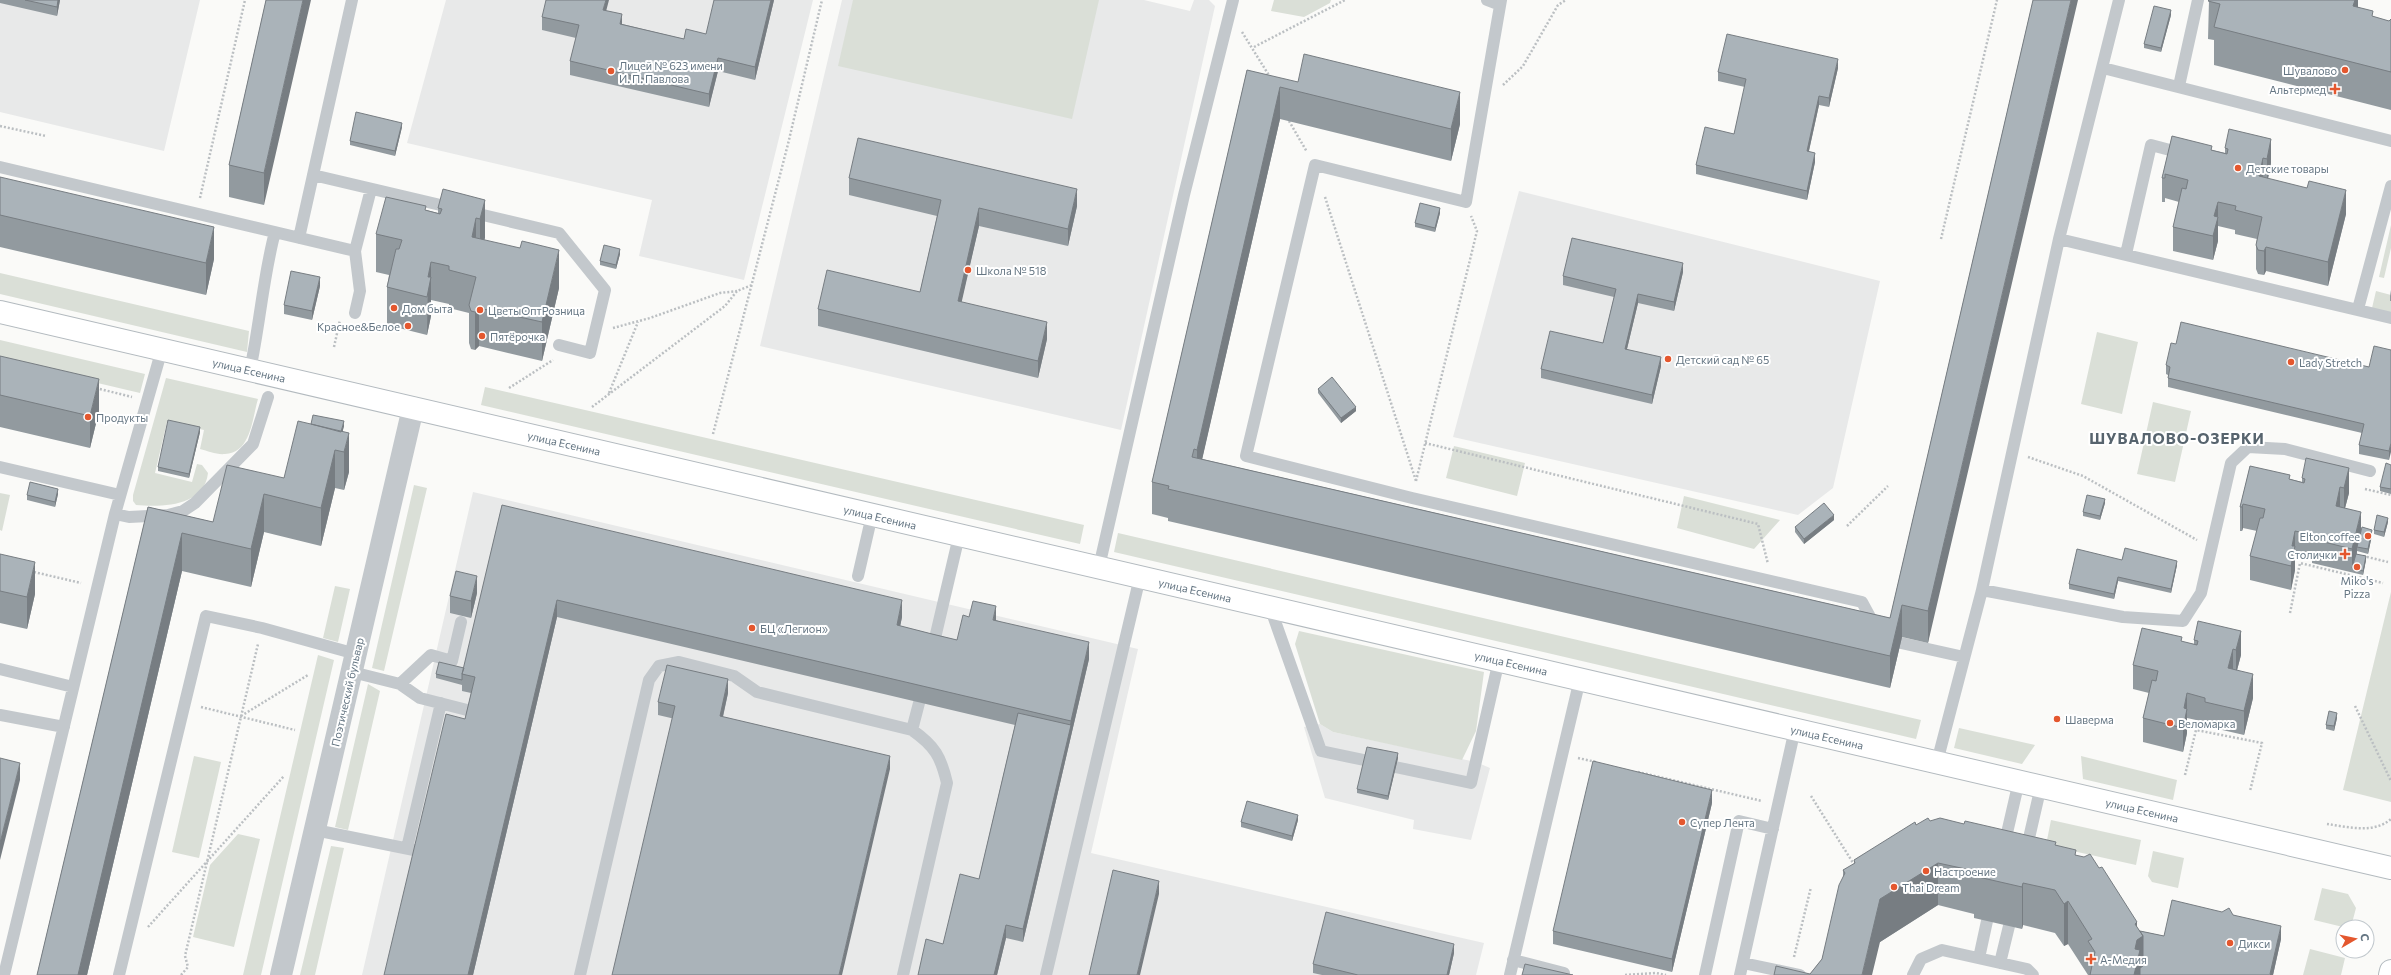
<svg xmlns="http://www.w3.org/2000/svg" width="2391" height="975" font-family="Commissioner,sans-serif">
  <rect width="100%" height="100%" fill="#fafaf8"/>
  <path fill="#e8e9e9" d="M0 0H200L164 151 0 112Z
    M446 0H813L744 280 639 256 652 200 407 143Z
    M842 0H1144L1190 11 1194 0H1209L1215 6 1121 430 760 346Z
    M1519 191 1880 281 1833 488 1798 515 1453 437Z
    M473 492 1138 649 1091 853 1484 943 1476 975H362Z
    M1320 724 1333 732 1476 762 1490 768 1471 840 1413 829 1414 820 1325 798 1304 727Z"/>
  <path fill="#dadfd7" d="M853 0H1099L1072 119 838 66Z
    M1274 0H1331L1330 3 1304 17 1271 11Z
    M2391 225V248L2384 278 2379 277Z
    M0 273 249 331 247 352 0 294Z
    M2376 291 2391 295V313L2372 308Z
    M2097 332 2138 342 2122 414 2081 404Z
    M0 340 145 374 140 393 0 360Z
    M166 378 258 399C252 419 251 453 225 454 217 455 208 451 200 449L204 430 167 422 155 473 192 482 197 464 202 465 208 473C204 507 162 507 136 505L133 501V495Z
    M485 387 1084 525 1080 544 481 405Z
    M2153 402 2191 411 2175 482 2137 474Z
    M1454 446 1525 463 1517 496 1446 478Z
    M414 485 427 488 384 671 372 668Z
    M0 493 10 495 2 531 0 530Z
    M1684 496 1780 520 1754 549 1677 528Z
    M1118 533 1921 720 1916 739 1114 552Z
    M335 586 350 589 338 642 323 638Z
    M2391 592V802L2343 790Z
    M1299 631 1484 672 1476 731 1462 760 1333 732 1320 724 1295 644Z
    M318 655 334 660 261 975H243Z
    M368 684 380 691 348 830 335 827Z
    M1959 728 2035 745 2022 764 1954 748Z
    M194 756 221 762 199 858 172 852Z
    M2081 756 2177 780 2173 800 2083 779Z
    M2051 820 2141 840 2136 865 2046 845Z
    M238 834 260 839 234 947 193 937 210 865Z
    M331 846 344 848 315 975H300Z
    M2153 851 2184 858 2178 888 2152 882 2148 876Z
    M2322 888 2348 894 2356 908 2351 927H2343L2314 920Z
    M2310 949 2345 958 2341 975H2303Z"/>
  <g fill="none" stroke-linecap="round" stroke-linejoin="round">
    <defs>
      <path id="secondary" d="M0 312 2391 868
        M2390 975 2391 971"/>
    </defs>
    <use href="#secondary" stroke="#b3babf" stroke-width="24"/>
    <path stroke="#bbbfc2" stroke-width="2.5" stroke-dasharray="2 2" stroke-linecap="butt" d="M1242 32 1270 77
      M1254 47 1345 0
      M1503 85 1523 66 1558 5 1566 0
      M1289 121 1307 152
      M0 126 46 136
      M1325 197 1416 481
      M200 198 245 0
      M1941 239 1997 0
      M613 328 650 318 720 293 737 291
      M334 347 340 320
      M96 388 132 397
      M509 388 553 360
      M609 393 638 322
      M592 407 725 306 737 291 752 285
      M713 434 788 144 822 0
      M1425 443 1758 524 1768 564
      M2028 457 2083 476 2197 540
      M1416 481 1477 231 1471 216
      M2365 489 2391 495
      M1847 526 1888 486
      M2363 556 2388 562
      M34 572 81 583
      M2290 613 2300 563 2383 583
      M2355 706 2391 781
      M201 707 295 730
      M241 716 308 675
      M1578 758 1596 762
      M1638 772 1762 801
      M2185 775 2196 730 2262 743 2250 791
      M1811 796 1855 866
      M2327 824C2348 827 2374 834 2391 819
      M148 927 284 776
      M1794 957 1811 887
      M181 975 188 967 185 956 258 644
      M1625 975 1656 973 1666 975"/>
    <path stroke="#c3c8cc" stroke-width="12" d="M1487 0 1500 5
      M1501 0 1466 202 1315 165 1246 456 1412 498 1862 602 1875 626
      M2103 68 2391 141
      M2179 86 2198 0
      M0 167 355 251
      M313 175 559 233 605 290 590 353 559 345
      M299 238 352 0
      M2059 239 2391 318
      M2126 254 2151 145 2185 154
      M2358 309 2391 186
      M355 313 360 291 355 251 371 189
      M250 370C260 324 263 277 275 232
      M0 467 120 495
      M115 514 129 517 168 515 183 511 195 503 253 444 268 397
      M1099 567 1184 195 1233 0
      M858 576 872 515
      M1982 590 2123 617 2183 621 2201 593 2231 463 2248 447 2285 449 2370 471
      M1270 607 1321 751 1364 760
      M1901 643 1964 657
      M932 651 959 536
      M0 669 73 687
      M352 672 400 684 431 655 452 661 461 622
      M400 684 420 698 471 711
      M0 715 64 727
      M1937 762 1982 590 2059 239 2119 0
      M1395 767 1471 783 1499 660
      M315 830 414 850
      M2004 846 2019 781
      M407 848 441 703
      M2026 851 2041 786
      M1979 958 1987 921
      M1513 960 1564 973
      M1743 963 1800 975
      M2000 963 2009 926
      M4 975 115 514 162 349
      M119 975 206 616 262 628 356 654
      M580 975 649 680 659 666 679 662 734 676 757 692 912 730 919 703
      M903 975 947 783C941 757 935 746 912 730
      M1046 975 1140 577
      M1510 975 1580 679
      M1705 975 1739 821 1773 829
      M1740 975 1795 729
      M1913 975 1921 959 1942 950 2027 969 2033 975"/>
    <path stroke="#c3c8cc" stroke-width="22" d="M281 975 413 408"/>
    <use href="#secondary" stroke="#fff" stroke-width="22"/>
  </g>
  <path fill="#929a9f" d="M0 0H60L57 16 0 3Z
    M266 0 264 205 229 197V165Z
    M774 0 755 80 718 71 709 107 570 75V61L576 38 542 30V17L606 11 622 24 684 39 706 34Z
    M2033 0 1928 643 1902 637 1890 688 1168 521V518L1152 514V482L1247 70 1460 124 1451 161 1280 119 1202 459 1890 618Z
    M2209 0H2358V7L2373 17 2389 21 2391 19V110L2214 65V40L2208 39Z
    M2171 15 2161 52 2144 48V44Z
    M1838 68 1829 107 1819 105 1809 151 1815 162 1807 200 1696 174V165L1734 134 1745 87 1718 81V72Z
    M402 127 395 156 350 145V141Z
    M2172 136 2212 150 2225 153V148L2271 139V163L2268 179 2346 214 2328 286 2266 271 2264 275 2258 274 2256 269V245L2257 239 2235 234V230L2218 226V241L2213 260 2173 251V227L2179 202 2165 198V202H2162V178Z
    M0 177 214 259 206 295 0 247Z
    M849 178 1077 206 1068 246 979 226 961 302 1047 339 1038 378 818 326V309L920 292 937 216 849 195Z
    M485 200 484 240 559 288 542 361 479 346 475 350 471 349 469 343V313L449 308V304L431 300V316L427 335 387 325V287L389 275 376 272V234L426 210 438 213V208Z
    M1440 213 1435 232 1415 227V223Z
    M620 254 616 269 600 265V261Z
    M1683 272 1674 311 1638 303 1627 349 1661 366 1652 404 1541 378V369L1603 343 1614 297 1563 285V276Z
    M320 286 312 320 284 314V305Z
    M2391 290V301H2390V296Z
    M2176 344 2369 367 2391 350 2389 460 2359 454V445L2362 433 2168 387V375L2166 374V365Z
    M0 356 99 411 90 448 0 427Z
    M1318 389 1356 411 1341 423 1318 393Z
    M311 424 344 426 342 432 349 472 344 490 335 488 321 546 264 532 251 587 182 571 87 975H37L148 507 213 522 284 478Z
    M200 432 189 478 158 471V467Z
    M2391 465V494L2380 491V487Z
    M2250 466 2290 479 2302 482V478L2349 468V493L2345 508 2361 531 2372 535 2368 554 2357 551V554L2366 560 2363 575 2312 563V559L2295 555V570L2291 590 2250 580V556L2257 531 2243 528 2242 531H2240V507Z
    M58 494 55 507 27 500V495Z
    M2105 503 2100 520 2083 516V512Z
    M502 505 902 617 900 626 932 634 957 640 969 617 996 620 1089 659 1023 942 1006 938 997 975H918L943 944 979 879 1015 725 557 617 473 975H384L465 719 471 693 462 691V685L436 678V674L464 668Z
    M1834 520 1804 544 1795 532V527Z
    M2388 522 2384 537 2374 534V530Z
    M0 554 35 594 27 629 0 623Z
    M2122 560 2177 565 2171 593 2118 581 2114 599 2069 589V584Z
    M477 593 471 618 450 613V596Z
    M2241 631V655L2237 670 2253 698 2244 735 2205 726V722L2187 718V733L2183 752 2143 742V718L2149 693 2133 689V665L2182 642 2194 644V640Z
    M728 693 723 717 890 769 658 715V702Z
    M2337 718 2334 731 2326 729V725Z
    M1398 758 1388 800 1357 793V789Z
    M1712 803 1672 972 1553 944V931Z
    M1298 820 1292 841 1241 827V822Z
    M1930 821 2056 845 2076 855 2140 931 2164 936 2233 915 2281 939 2273 975H2088L2068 944 2064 946 2055 933 2023 925 2022 929 1974 918V914L1938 905 1880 942 1810 974 1822 959 1843 877V870L1854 864V860L1916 825Z
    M1454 953 1449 975H1322L1313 973V964Z"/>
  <path fill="#777d82" d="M58 0H60L57 16V7Z
    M303 0H311L264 205V173Z
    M606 0H609L603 23V10Z
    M771 0H774L755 80V67Z
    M2071 0H2078L1928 643V611Z
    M2355 0H2358V26L2353 6Z
    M2171 10V15L2161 52V48Z
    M622 14V28L620 24Z
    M718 58V71L709 107V94Z
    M1838 59V68L1829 107V98Z
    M1280 87V119L1197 482V450Z
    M1460 92V124L1451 161V129Z
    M1819 96V105L1807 159V151Z
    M402 123V127L395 156V151Z
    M2271 139V163L2267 183V159Z
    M1815 153V162L1807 200V191Z
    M2263 158V182L2259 176Z
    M1077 189V206L1068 246V229Z
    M2346 190V214L2328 286V262Z
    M485 200V238L480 257V219Z
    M2218 202V241L2213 260V236L2214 216Z
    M979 208V226L958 318V301Z
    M1440 208V213L1435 232V228Z
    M476 218V256L472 237Z
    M214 227V259L206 295V263Z
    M2266 247V271L2264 275V251Z
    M620 249V254L616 269V265Z
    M559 250V288L542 361V322Z
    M431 262V316L427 335 428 277Z
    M1683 263V272L1674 311V302Z
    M320 277V286L312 320V311Z
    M1638 294V303L1625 357V349Z
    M479 308V346L475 350V312Z
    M1047 322V339L1038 378V361Z
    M1661 357V366L1652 404V395Z
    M99 379V411L90 448V416Z
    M1356 407V411L1341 423V418Z
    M344 421V426L341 438V433Z
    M200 427V432L189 478V474Z
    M349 433V472L344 490V452Z
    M2391 443V452L2389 460V451Z
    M335 450V488L321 546V508Z
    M2349 468V493L2344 512V488Z
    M2340 487V511L2336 506Z
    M58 489V494L55 507V502Z
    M264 494V532L251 587V549Z
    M2105 499V503L2100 520V516Z
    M2243 504V528L2242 531V507Z
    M2361 512V536L2357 547V551L2353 569 2352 568V549Z
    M1834 515V520L1804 544V539Z
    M2388 518V522L2384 537V532Z
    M2372 530V535L2368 554V549Z
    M2295 531V570L2291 590V566L2292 546Z
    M182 533V571L87 975H78Z
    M2366 556V560L2363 575V571Z
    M2177 561V565L2171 593V589Z
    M35 562V594L27 629V597Z
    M477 576V593L471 618V601Z
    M2118 577V581L2114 599V594Z
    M557 600V617L473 975H468Z
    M902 600V617L897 642V625Z
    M1902 605V637L1890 688V656Z
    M996 606V623L993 620Z
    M2241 631V655L2236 674V650Z
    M1089 642V659L1023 942V929Z
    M2233 649V673L2228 668Z
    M2253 674V698L2244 735V711Z
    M728 679V693L720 729V716Z
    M2187 693V733L2183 752V728L2184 708Z
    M2337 713V718L2334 731V726Z
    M1398 753V758L1388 800V796Z
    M890 756V769L842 975H839Z
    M20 763V780L0 860V843Z
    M1712 790V803L1672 972V959Z
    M1298 815V820L1292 841V836Z
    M1938 863V905L1880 942 1872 975H1862L1880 899Z
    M1159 881V894L1140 975H1137Z
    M2023 883V925L2022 929V887Z
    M2068 901V944L2064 946V904Z
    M2137 922V940L2143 936V975H2134L2135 924Z
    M1006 925V938L997 975H994Z
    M2281 926V939L2273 975H2270Z
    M1454 944V953L1449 975H1447Z"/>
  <path fill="#aab3b9" stroke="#777d82" d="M25 0H58L57 7Z
    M266 0H303L264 173 229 165Z
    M546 0H606L603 10 622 14 620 24 684 39 686 29 706 34 714 0H771L755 67 718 58 709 94 570 61 579 25 542 17Z
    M2033 0H2071L1928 611 1902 605 1890 656 1168 489 1169 486 1152 482 1247 70 1298 82 1304 54 1460 92 1451 129 1280 87 1197 450 1194 449 1192 457 1890 618Z
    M2209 0H2355L2353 6 2373 11 2372 16 2389 21 2391 19V72L2214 27 2220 4 2208 1Z
    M2154 6 2171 10 2161 48 2144 44Z
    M1727 34 1838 59 1829 98 1819 96 1807 151 1815 153 1807 191 1696 165 1705 127 1734 134 1746 79 1718 72Z
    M356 112 402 123 395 151 350 141Z
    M2229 129 2271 139 2267 159 2263 158 2259 176 2307 188 2309 181 2346 190 2328 262 2266 247 2264 251 2258 250 2256 245 2262 217 2235 210 2236 206 2218 202 2214 216 2218 217 2213 236 2173 227 2182 188 2186 189 2188 180 2165 174V178H2162L2172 136 2212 146 2211 150 2227 154 2228 149 2225 148Z
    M858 138 1077 189 1068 229 979 208 958 301 1047 322 1038 361 818 309 827 270 920 292 941 200 849 178Z
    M0 177 214 227 206 263 0 215Z
    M443 189 485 200 480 219 476 218 472 237 520 248 522 241 559 250 542 322 479 308 475 312 471 311 469 305 476 277 449 270V266L431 262 428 277H431L427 297 387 287 396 249H399L402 240 376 234 386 197 426 206 425 210 440 214 442 209 438 208Z
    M1420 203 1440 208 1435 228 1415 223Z
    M1572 238 1683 263 1674 302 1638 294 1625 349 1661 357 1652 395 1541 369 1550 331 1603 343 1616 289 1563 276Z
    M604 245 620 249 616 265 600 261Z
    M291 271 320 277 312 311 284 305Z
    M2181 322 2369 367 2374 346 2391 350V443L2389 451 2359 445 2364 424 2168 378 2170 367 2166 365 2171 343 2176 344Z
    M0 356 99 379 90 416 0 395Z
    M1332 377 1356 407 1341 418 1318 389Z
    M313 415 344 421 341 432 311 424Z
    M168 420 200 427 189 474 158 467Z
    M298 421 349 433 344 452 335 450 321 508 264 494 251 549 182 533 78 975H37L148 507 213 522 227 465 284 478Z
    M2306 458 2349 468 2344 488 2340 487 2336 506 2361 512 2352 549 2312 539 2313 535 2295 531 2292 546H2295L2291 566 2250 556 2260 518H2263L2265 509 2243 504 2242 507H2240L2250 466 2290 475 2289 479 2304 483 2305 479 2302 478Z
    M2386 463 2391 465V489L2380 487Z
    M30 482 58 489 55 502 27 495Z
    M2087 495 2105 499 2100 516 2083 512Z
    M1824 503 1834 515 1804 539 1795 527Z
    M502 505 902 600 897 625 932 634 957 640 963 615 969 617 973 601 996 606 993 620 1089 642 1071 721 557 600 468 975H384L446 714 465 719 475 677 462 674Z
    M2377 515 2388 518 2384 532 2374 530Z
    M2362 527 2372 530 2368 549 2357 547Z
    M2125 548 2177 561 2171 589 2118 577 2114 594 2069 584 2077 549 2122 560Z
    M0 554 35 562 27 597 0 591Z
    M2356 554 2366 556 2363 571 2352 568Z
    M456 571 477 576 471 601 450 596Z
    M2198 621 2241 631 2236 650 2233 649 2228 668 2253 674 2244 711 2205 702V698L2187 693 2184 708 2187 709 2183 728 2143 718 2152 680 2156 681 2158 671 2133 665 2142 628 2182 637 2181 641 2197 645 2198 641 2194 640Z
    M439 662 464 668 462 674V680L436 674Z
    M667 665 728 679 720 716 890 756 839 975H612L675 706 658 702Z
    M2329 711 2337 713 2334 726 2326 725Z
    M1018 713 1071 725 1023 929 1006 925 994 975H918L926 939 943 944 960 874 979 879Z
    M1367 747 1398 753 1388 796 1357 789Z
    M0 758 20 763 0 843Z
    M1593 761 1712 790 1672 959 1553 931Z
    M1247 801 1298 815 1292 836 1241 822Z
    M1928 818 1930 821 1940 818 1964 824 1965 821 2056 842 2055 845 2076 850 2075 855 2084 857 2090 854 2099 868 2102 867 2137 922 2135 924 2143 936 2137 940 2135 949 2140 950 2134 975H2090L2095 952 2088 941 2092 939 2068 901 2064 904 2055 890 2023 883 2022 887 1974 876 1975 871 1938 863 1880 899 1862 975H1774L1776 966 1810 974 1822 959 1839 885 1845 873 1843 870 1855 863 1854 860 1915 822 1916 825Z
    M1113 870 1159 881 1137 975H1089Z
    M2172 900 2222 912 2229 908 2233 915 2281 926 2270 974 2271 975H2140V968L2143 966V936L2140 931 2164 936Z
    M1326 912 1454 944 1447 975H1358L1313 964Z
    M1525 964 1573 975H1522Z"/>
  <g fill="#e4572e" stroke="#fff" stroke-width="1.5">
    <circle cx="2345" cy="70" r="4"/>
    <circle cx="611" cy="71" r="4"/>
    <path d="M2333 83h4v4h4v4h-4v4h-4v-4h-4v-4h4z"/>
    <circle cx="2238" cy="168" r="4"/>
    <circle cx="968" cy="270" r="4"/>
    <circle cx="394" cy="308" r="4"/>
    <circle cx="480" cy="310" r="4"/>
    <circle cx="408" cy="326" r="4"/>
    <circle cx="482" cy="336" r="4"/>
    <circle cx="1668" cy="359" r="4"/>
    <circle cx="2291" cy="362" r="4"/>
    <circle cx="88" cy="417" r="4"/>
    <circle cx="2368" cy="536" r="4"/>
    <path d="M2343 548h4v4h4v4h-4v4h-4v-4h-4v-4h4z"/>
    <circle cx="2357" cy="567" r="4"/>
    <circle cx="752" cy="628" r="4"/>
    <circle cx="2057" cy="719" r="4"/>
    <circle cx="2170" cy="723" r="4"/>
    <circle cx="1682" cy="822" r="4"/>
    <circle cx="1926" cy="871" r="4"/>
    <circle cx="1894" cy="887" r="4"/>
    <circle cx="2230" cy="943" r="4"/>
    <path d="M2089 953h4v4h4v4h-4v4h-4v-4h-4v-4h4z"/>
  </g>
  <g text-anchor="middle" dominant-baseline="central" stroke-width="4" stroke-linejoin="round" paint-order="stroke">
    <g font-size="11" fill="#657683" stroke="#fff" text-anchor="start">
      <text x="619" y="65">Лицей № 623 имени<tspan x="619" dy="13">И. П. Павлова</tspan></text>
      <text x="2337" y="70" text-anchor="end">Шувалово</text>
      <text x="2326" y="89" text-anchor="end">Альтермед</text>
      <text x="2246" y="168">Детские товары</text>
      <text x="976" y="270">Школа № 518</text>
      <text x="402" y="308">Дом быта</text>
      <text x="488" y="310">ЦветыОптРозница</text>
      <text x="400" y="326" text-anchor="end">Красное&amp;Белое</text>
      <text x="490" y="336">Пятёрочка</text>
      <text x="1676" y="359">Детский сад № 65</text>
      <text x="2299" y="362">Lady Stretch</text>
      <text x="96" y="417">Продукты</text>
      <text x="2360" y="536" text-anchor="end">Elton coffee</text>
      <text x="2337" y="554" text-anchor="end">Столички</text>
      <text x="2357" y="580" text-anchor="middle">Miko's<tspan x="2357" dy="13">Pizza</tspan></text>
      <text x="760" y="628">БЦ «Легион»</text>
      <text x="2065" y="719">Шаверма</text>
      <text x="2178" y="723">Веломарка</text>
      <text x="1690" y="822">Супер Лента</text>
      <text x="1934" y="871">Настроение</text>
      <text x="1902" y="887">Thai Dream</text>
      <text x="2238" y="943">Дикси</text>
      <text x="2100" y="959">А-Медия</text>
    </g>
    <g font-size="11" fill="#657683" stroke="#fff">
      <text transform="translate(249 370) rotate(13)">улица Есенина</text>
      <text transform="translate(564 443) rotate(13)">улица Есенина</text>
      <text transform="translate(880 517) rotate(13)">улица Есенина</text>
      <text transform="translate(1195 590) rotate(13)">улица Есенина</text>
      <text transform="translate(1511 663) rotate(13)">улица Есенина</text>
      <text transform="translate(347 692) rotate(-77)">Поэтический бульвар</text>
      <text transform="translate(1827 737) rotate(13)">улица Есенина</text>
      <text transform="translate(2142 810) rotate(13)">улица Есенина</text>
    </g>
    <g font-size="15" font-weight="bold" letter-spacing="1" fill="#57646e" stroke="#fff">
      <text x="2177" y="438">ШУВАЛОВО-ОЗЕРКИ</text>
    </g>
  </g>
  <g transform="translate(2355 939) rotate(81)"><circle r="19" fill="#ffffff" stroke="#c1c8cd"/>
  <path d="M0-3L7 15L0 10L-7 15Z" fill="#e4572e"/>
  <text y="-6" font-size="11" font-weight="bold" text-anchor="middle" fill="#657683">С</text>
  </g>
</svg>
